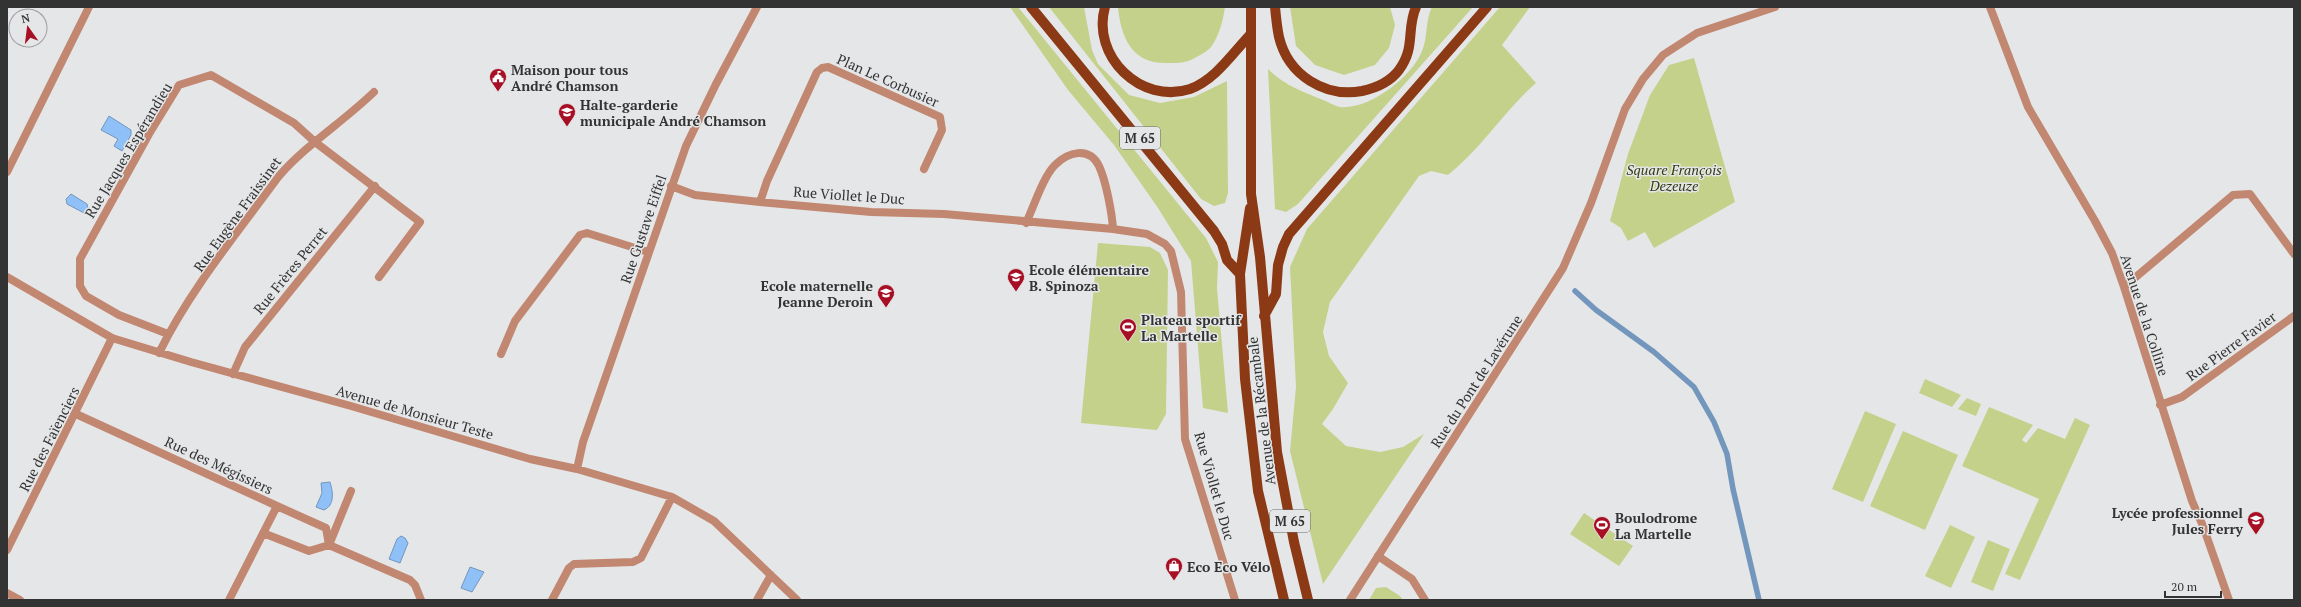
<svg xmlns="http://www.w3.org/2000/svg" width="2301" height="607" font-family="'PT Serif',serif">
  <rect width="100%" height="100%" fill="#e5e6e8"/>
  <path fill="#c4d18b" d="M1010 7H1018L1206 238 1218 262 1217 288 1228 413 1203 408 1191 261 1158 208 1114 145 1068 90Z
    M1049 7H1084L1092 50 1098 64 1129 95 1160 103 1194 97 1227 81 1228 193 1225 203 1214 206 1201 199Z
    M1118 7H1225C1223 21 1219 36 1211 47 1207 52 1198 56 1193 59 1185 63 1178 63 1169 63 1133 65 1121 39 1118 7Z
    M1290 7H1390L1395 25 1389 48 1375 65 1344 75 1315 65 1296 46Z
    M1432 7H1473L1298 204 1286 212 1275 209 1268 69C1285 86 1302 91 1323 100 1328 102 1335 106 1340 107 1369 110 1412 77 1422 51 1428 37 1425 21 1432 7Z
    M1500 7H1530L1502 45 1536 83C1504 111 1482 148 1448 175L1431 171 1419 176 1330 302 1323 332 1329 356 1348 383 1333 409 1322 424 1346 446 1380 452 1403 447 1424 434 1323 584 1290 451 1296 387 1290 267 1307 229Z
    M1694 58 1735 202 1654 248 1645 232 1628 241 1621 228 1610 221 1628 154 1650 95 1669 65Z
    M1098 243 1150 247 1160 253 1168 270 1166 414 1157 430 1081 423Z
    M1925 379 1961 395 1952 407 1919 393Z
    M1967 398 1981 404 1976 416 1958 409Z
    M1989 407 2033 425 2022 440 2026 443 2038 428 2065 439 2075 418 2090 425 2020 580 2005 574 2039 499 1962 466Z
    M1865 411 1896 424 1863 502 1832 489Z
    M1903 431 1958 455 1925 530 1870 506Z
    M1584 513 1633 546 1619 566 1570 534Z
    M1950 525 1975 537 1951 588 1925 576Z
    M1988 540 2010 549 1993 591 1971 582Z
    M1386 587 1400 596 1403 600H1369L1376 588Z"/>
  <path fill="#8fc0f8" stroke="#7396bd" d="M109 116 131 130V135L122 151 114 146 118 139 101 130Z
    M71 194 87 204 88 208 84 213 67 204 66 199Z
    M330 482C333 492 335 505 324 510L316 507 322 493 321 483Z
    M401 536 405 538 408 543 400 563 389 559 397 539Z
    M470 567 484 572 472 592 461 588Z"/>
  <g fill="none" stroke-linecap="round" stroke-linejoin="round">
    <path stroke="#7396bd" stroke-width="5.5" d="M1575 291 1596 310 1654 352 1694 387 1714 422 1727 454 1733 489 1759 600"/>
    <path stroke="#c28770" stroke-width="8" d="M1990 7 2028 107 2095 221 2112 253 2124 287 2192 501 2203 526 2229 600
      M7 172 89 7
      M671 186 695 195 760 202 871 212 944 214 1113 229 1147 234 1165 244 1171 251 1181 292 1185 439 1235 600
      M760 202 767 181 817 72 822 68 828 67 940 117 942 130 924 169
      M1026 223C1034 206 1043 177 1055 165 1068 152 1089 146 1099 166 1106 181 1112 213 1113 229
      M2124 287 2233 195 2250 194 2294 254
      M168 334 119 315 86 296 80 286V259L149 134 179 85 211 75 294 123 315 142 420 222 379 277
      M112 338 191 362 351 406 530 459 577 469 672 497 714 521 797 600
      M159 353C189 291 238 232 279 176 307 144 343 122 374 92
      M501 354 515 321 580 235 587 233 648 252
      M233 374 245 347 375 186
      M2160 405 2182 397 2294 316
      M76 414 277 506 229 600
      M577 469 583 442 686 146 716 84 757 7
      M277 506 326 528 329 545 410 580 415 585 421 600
      M263 533 309 551 329 545 351 491
      M1378 556 1412 579 1425 600
      M7 593 20 600
      M552 600 569 568 574 564 633 562 641 558 672 497
      M757 600 771 575"/>
    <path stroke="#c28770" stroke-width="8" d="M7 277 112 338 7 550
      M1350 600 1563 268 1591 203 1625 109 1643 79 1663 55 1697 33 1775 7"/>
    <path stroke="#8c3a15" stroke-width="10" d="M1031 7 1214 231 1222 244 1227 260 1240 274
      M1105 7C1091 56 1141 105 1190 89 1215 80 1232 54 1250 35
      M1251 7V194L1260 257 1277 452 1294 542 1308 600
      M1275 7C1276 17 1277 28 1279 37 1288 75 1325 98 1362 91 1376 88 1390 82 1399 70 1416 47 1406 30 1416 7
      M1250 208 1240 274 1245 379 1258 491 1284 600
      M1264 316 1276 294 1278 265 1283 247 1289 234 1487 7"/>
  </g>
  <defs>
    <symbol id="civic-pin" viewBox="-11 -11 22 30"><path d="M0 17L-7.5 6A9.5 9.5 0 1 1 7.5 6Z" fill="#a70f25" stroke="#e5e6e8"/><path d="M-.6-6.5H3V-4.5H.6V-3L4-1V1h2V6H-6V1h2V-1L-.6-3ZM-1.2 2.5V6h2.4V2.5Z" fill="#fff"/></symbol>
    <symbol id="school-pin" viewBox="-11 -11 22 30"><path d="M0 17L-7.5 6A9.5 9.5 0 1 1 7.5 6Z" fill="#a70f25" stroke="#e5e6e8"/><path d="M0-5L7-2L0 1L-7-2ZM-4 1L0 2.5L4 1V4Q0 6-4 4Z" fill="#fff"/></symbol>
    <symbol id="stadium-pin" viewBox="-11 -11 22 30"><path d="M0 17L-7.5 6A9.5 9.5 0 1 1 7.5 6Z" fill="#a70f25" stroke="#e5e6e8"/><path d="M0-5a6.5 5 0 1 0 0 10a6.5 5 0 1 0 0-10ZM-3.5-1.8h7v3.6h-7Z" fill="#fff"/></symbol>
    <symbol id="shop-pin" viewBox="-11 -11 22 30"><path d="M0 17L-7.5 6A9.5 9.5 0 1 1 7.5 6Z" fill="#a70f25" stroke="#e5e6e8"/><path d="M-5-2.5h2.3a2.7 3.5 0 0 1 5.4 0H5L5.5 6h-11ZM-1.5-2.5h3a1.5 2.3 0 0 0-3 0Z" fill="#fff"/></symbol>
  </defs>
  <g fill-rule="evenodd">
    <use href="#civic-pin" x="488" y="67" width="20" height="27"/>
    <use href="#school-pin" x="557" y="102" width="20" height="27"/>
    <use href="#school-pin" x="1006" y="267" width="20" height="27"/>
    <use href="#school-pin" x="876" y="283" width="20" height="27"/>
    <use href="#stadium-pin" x="1118" y="317" width="20" height="27"/>
    <use href="#school-pin" x="2246" y="510" width="20" height="27"/>
    <use href="#stadium-pin" x="1592" y="515" width="20" height="27"/>
    <use href="#shop-pin" x="1164" y="556" width="20" height="27"/>
  </g>
  <g text-anchor="middle" dominant-baseline="central" stroke-width="3" stroke-linejoin="round" paint-order="stroke">
    <g fill="#e5e6e8" stroke="#68696a" stroke-width="1">
      <rect x="1120" y="127" width="40" height="22" rx="3"/>
      <rect x="1270" y="510" width="40" height="22" rx="3"/>
    </g>
    <g font-size="13" font-weight="bold" fill="#333334">
      <text x="1140" y="138">M 65</text>
      <text x="1290" y="521">M 65</text>
    </g>
    <g font-size="14" font-weight="bold" fill="#333334" stroke="#e5e6e8" text-anchor="start">
      <text x="511" y="69">Maison pour tous<tspan x="511" dy="16">André Chamson</tspan></text>
      <text x="580" y="104">Halte-garderie<tspan x="580" dy="16">municipale André Chamson</tspan></text>
      <text x="1029" y="269">Ecole élémentaire<tspan x="1029" dy="16">B. Spinoza</tspan></text>
      <text x="873" y="285" text-anchor="end">Ecole maternelle<tspan x="873" dy="16">Jeanne Deroin</tspan></text>
      <text x="1141" y="319">Plateau sportif<tspan x="1141" dy="16">La Martelle</tspan></text>
      <text x="2243" y="512" text-anchor="end">Lycée professionnel<tspan x="2243" dy="16">Jules Ferry</tspan></text>
      <text x="1615" y="517">Boulodrome<tspan x="1615" dy="16">La Martelle</tspan></text>
      <text x="1187" y="566">Eco Eco Vélo</text>
    </g>
    <g font-size="14" fill="#333334" stroke="#e5e6e8">
      <text transform="translate(888 80) rotate(24)">Plan Le Corbusier</text>
      <text transform="translate(128 150) rotate(-59)">Rue Jacques Espérandieu</text>
      <text transform="translate(849 195) rotate(4)">Rue Viollet le Duc</text>
      <text transform="translate(237 214) rotate(-54)">Rue Eugène Fraissinet</text>
      <text transform="translate(643 229) rotate(-71)">Rue Gustave Eiffel</text>
      <text transform="translate(290 270) rotate(-51)">Rue Frères Perret</text>
      <text transform="translate(2145 315) rotate(72)">Avenue de la Colline</text>
      <text transform="translate(2231 346) rotate(-36)">Rue Pierre Favier</text>
      <text transform="translate(1476 381) rotate(-57)">Rue du Pont de Lavérune</text>
      <text transform="translate(1261 411) rotate(-97)">Avenue de la Récambale</text>
      <text transform="translate(415 412) rotate(16)">Avenue de Monsieur Teste</text>
      <text transform="translate(49 439) rotate(-63)">Rue des Faïenciers</text>
      <text transform="translate(219 465) rotate(25)">Rue des Mégissiers</text>
      <text transform="translate(1215 486) rotate(74)">Rue Viollet le Duc</text>
    </g>
    <g font-size="14" font-style="italic" fill="#333911" stroke="#e5e6e8">
      <text x="1674" y="169">Square François<tspan x="1674" dy="16">Dezeuze</tspan></text>
    </g>
  </g>
  <rect width="2301" height="607" fill="none" stroke="#333334" stroke-width="16"/>
  <g transform="translate(28 28) rotate(346)"><circle r="19" fill="#e5e6e8" stroke="#9e9ea0"/>
  <path d="M0-3L7 15L0 10L-7 15Z" fill="#a70f25"/>
  <text y="-6" font-size="11" font-weight="bold" text-anchor="middle" fill="#333334">N</text>
  </g>
  <path d="M2165 591v6h56v-6" fill="none" stroke="#333334" stroke-width="2"/>
  <text x="2171" y="591" font-size="12" fill="#333334" stroke="#e5e6e8" stroke-width="3" paint-order="stroke">20 m</text>
</svg>
